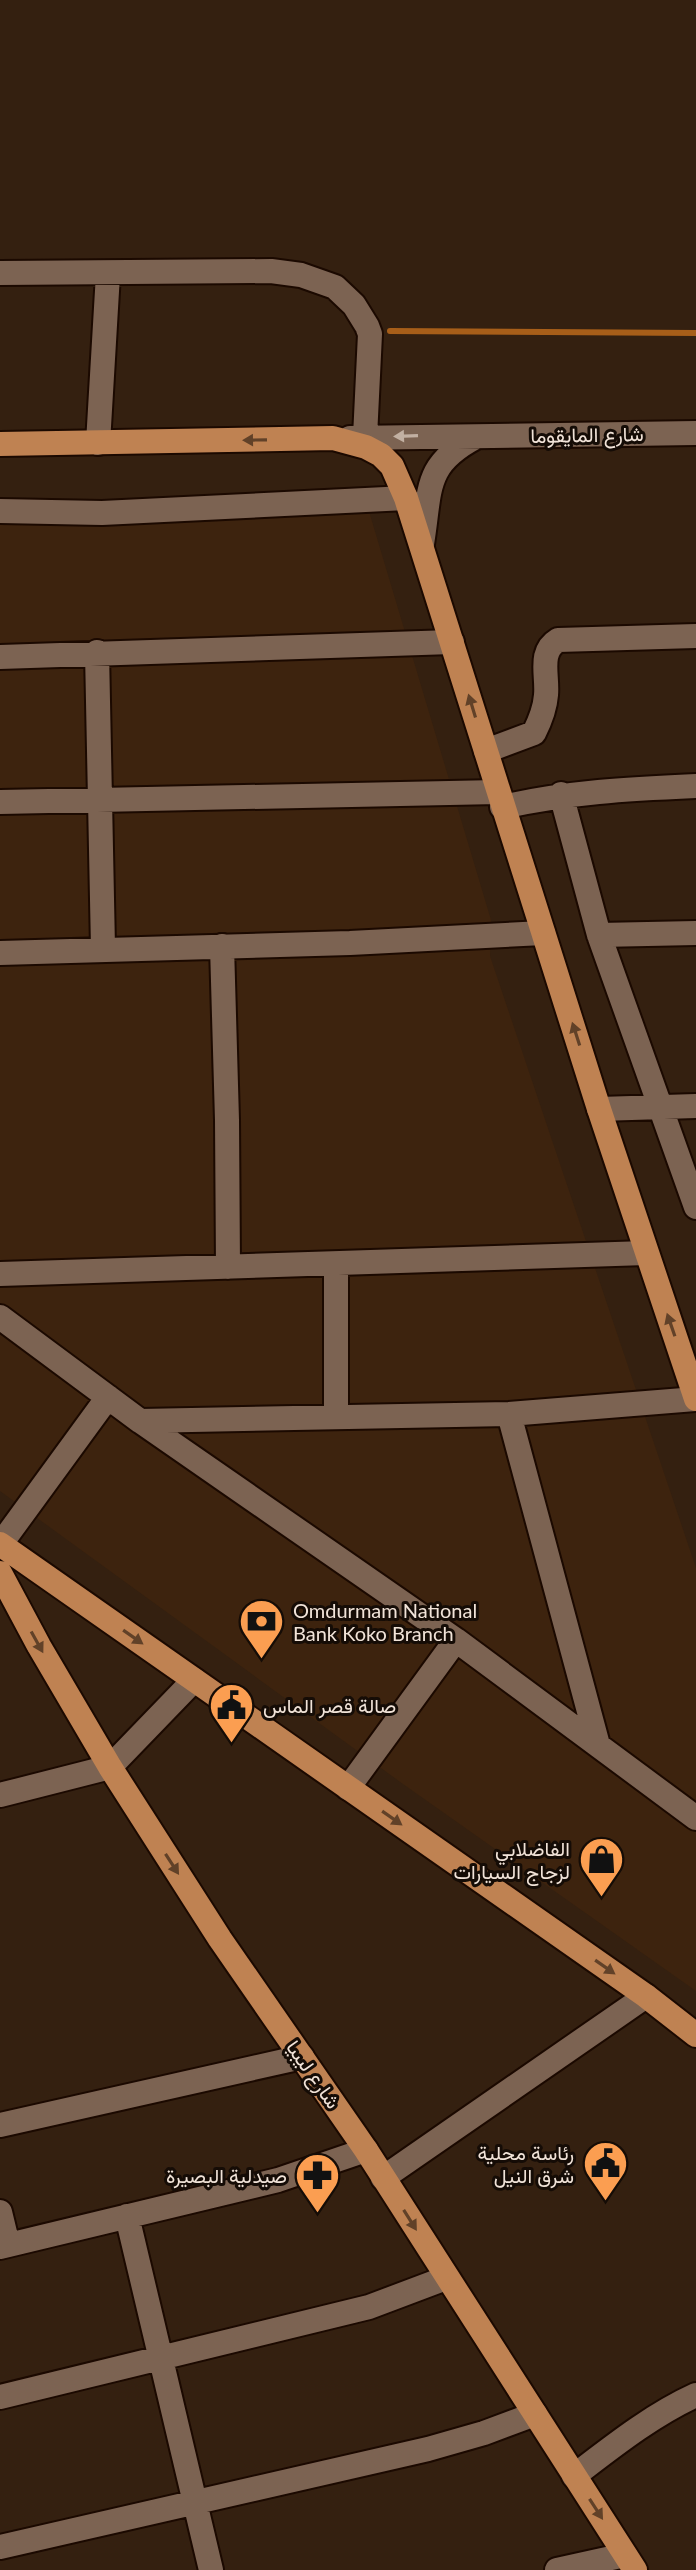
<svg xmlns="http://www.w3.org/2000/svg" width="696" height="2570" font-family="Lato,Vazirmatn,sans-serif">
  <rect width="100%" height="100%" fill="#342010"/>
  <path fill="#3d230e" d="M368 508 491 920 490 956 696 1568V1991L403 1784 0 1491V519Z"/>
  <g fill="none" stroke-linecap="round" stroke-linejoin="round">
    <path stroke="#a75e19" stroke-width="6" d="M390 331 696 333"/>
    <defs>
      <path id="minor" d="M0 273 271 271 301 275 335 287 354 305 367 326 370 334 365 437
        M350 438 696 433
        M98 443 108 274
        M0 511 102 513 406 498
        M422 544C431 489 423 465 476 437
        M97 652 103 948
        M0 657 452 642
        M486 751 534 733C540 721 545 709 546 695 548 675 538 652 558 640L696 636
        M561 794 599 935 696 1207
        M0 802 498 792
        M502 807C570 792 627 789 696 786
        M599 935 696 933
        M222 946 227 1120 228 1267
        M0 953 350 943 543 933
        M599 1109 696 1106
        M0 1274 646 1253
        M0 1317 140 1421 456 1640 696 1818
        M509 1414 598 1745
        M336 1417V1264
        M140 1421 509 1414 696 1399
        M0 1545 108 1397
        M348 1788 456 1640
        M0 1795 110 1767 194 1680
        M0 2125 302 2057
        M383 2178 646 1996
        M0 2212 8 2245
        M127 2216 211 2570
        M0 2247 278 2180 366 2150
        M0 2397 369 2307 446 2278
        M574 2476C612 2447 652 2415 696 2395
        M0 2547 428 2449 484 2433 535 2414
        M557 2570 625 2555"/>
      <path id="major" d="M0 444 333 438 366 447 381 455 392 466 406 498 599 1109 696 1399
        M0 1544 646 1996 696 2035
        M0 1573 39 1646 110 1767 220 1939 366 2150 635 2570"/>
    </defs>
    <use href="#minor" stroke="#1b0900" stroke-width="28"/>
    <use href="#major" stroke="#1b0900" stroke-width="28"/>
    <use href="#minor" stroke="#7c6352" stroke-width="24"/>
    <use href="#major" stroke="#bf8252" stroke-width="24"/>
  </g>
  <defs><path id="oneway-solid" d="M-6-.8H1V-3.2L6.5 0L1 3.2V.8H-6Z" transform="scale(2)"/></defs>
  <use fill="#c2b0a2" href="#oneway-solid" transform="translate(406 436) rotate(178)"/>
  <g fill="#614128">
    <use href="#oneway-solid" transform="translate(255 440) rotate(179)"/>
    <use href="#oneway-solid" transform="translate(472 706) rotate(-107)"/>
    <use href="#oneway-solid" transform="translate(576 1034) rotate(-108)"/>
    <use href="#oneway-solid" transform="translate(671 1325) rotate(-109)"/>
    <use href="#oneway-solid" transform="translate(133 1637) rotate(35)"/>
    <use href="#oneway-solid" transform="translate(37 1642) rotate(61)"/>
    <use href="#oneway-solid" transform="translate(392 1818) rotate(35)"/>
    <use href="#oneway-solid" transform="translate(172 1864) rotate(57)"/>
    <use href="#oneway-solid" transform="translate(605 1967) rotate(35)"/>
    <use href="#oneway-solid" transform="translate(410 2220) rotate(58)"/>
    <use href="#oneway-solid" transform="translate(596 2509) rotate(57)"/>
  </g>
  <defs>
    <symbol id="bank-pin" viewBox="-11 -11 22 30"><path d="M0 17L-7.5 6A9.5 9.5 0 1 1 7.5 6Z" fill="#fb9e51" stroke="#150c06"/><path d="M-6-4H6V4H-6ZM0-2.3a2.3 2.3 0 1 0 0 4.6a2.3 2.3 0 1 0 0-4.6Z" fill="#111"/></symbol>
    <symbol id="civic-pin" viewBox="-11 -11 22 30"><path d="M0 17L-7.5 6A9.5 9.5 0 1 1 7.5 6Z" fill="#fb9e51" stroke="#150c06"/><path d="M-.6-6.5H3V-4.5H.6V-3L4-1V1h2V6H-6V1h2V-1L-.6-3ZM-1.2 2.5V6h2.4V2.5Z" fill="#111"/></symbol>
    <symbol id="shop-pin" viewBox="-11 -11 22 30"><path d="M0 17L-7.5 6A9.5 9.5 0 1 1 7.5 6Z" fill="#fb9e51" stroke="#150c06"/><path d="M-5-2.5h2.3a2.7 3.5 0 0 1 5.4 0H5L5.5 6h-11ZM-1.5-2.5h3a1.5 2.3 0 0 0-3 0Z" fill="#111"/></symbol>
    <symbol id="pharmacy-pin" viewBox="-11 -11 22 30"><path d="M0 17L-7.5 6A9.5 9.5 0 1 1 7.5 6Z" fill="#fb9e51" stroke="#150c06"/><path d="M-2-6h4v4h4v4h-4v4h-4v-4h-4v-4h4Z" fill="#111"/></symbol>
  </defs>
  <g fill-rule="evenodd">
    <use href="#bank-pin" x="236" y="1596" width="51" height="69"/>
    <use href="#civic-pin" x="206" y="1680" width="51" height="69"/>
    <use href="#shop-pin" x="576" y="1834" width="51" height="69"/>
    <use href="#civic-pin" x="580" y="2138" width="51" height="69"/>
    <use href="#pharmacy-pin" x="292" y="2150" width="51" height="69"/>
  </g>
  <g text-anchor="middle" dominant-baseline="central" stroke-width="6" stroke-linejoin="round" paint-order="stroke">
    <g font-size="20" fill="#f1e3d8" stroke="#150c06">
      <text transform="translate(587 434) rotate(-1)">شارع المايقوما</text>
      <text transform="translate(314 2074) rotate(55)">شارع ليبيا</text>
    </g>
    <g font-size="20" fill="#f1e3d8" stroke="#150c06" text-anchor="end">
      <text x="293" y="1610" text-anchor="start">Omdurmam National<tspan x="293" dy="23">Bank Koko Branch</tspan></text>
      <text x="263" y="1705" text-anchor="start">صالة قصر الماس</text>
      <text x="570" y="1848">الفاضلابي<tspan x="570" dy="23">لزجاج السيارات</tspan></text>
      <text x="574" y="2152">رئاسة محلية<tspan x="574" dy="23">شرق النيل</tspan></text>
      <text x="287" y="2175">صيدلية البصيرة</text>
    </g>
  </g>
</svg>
